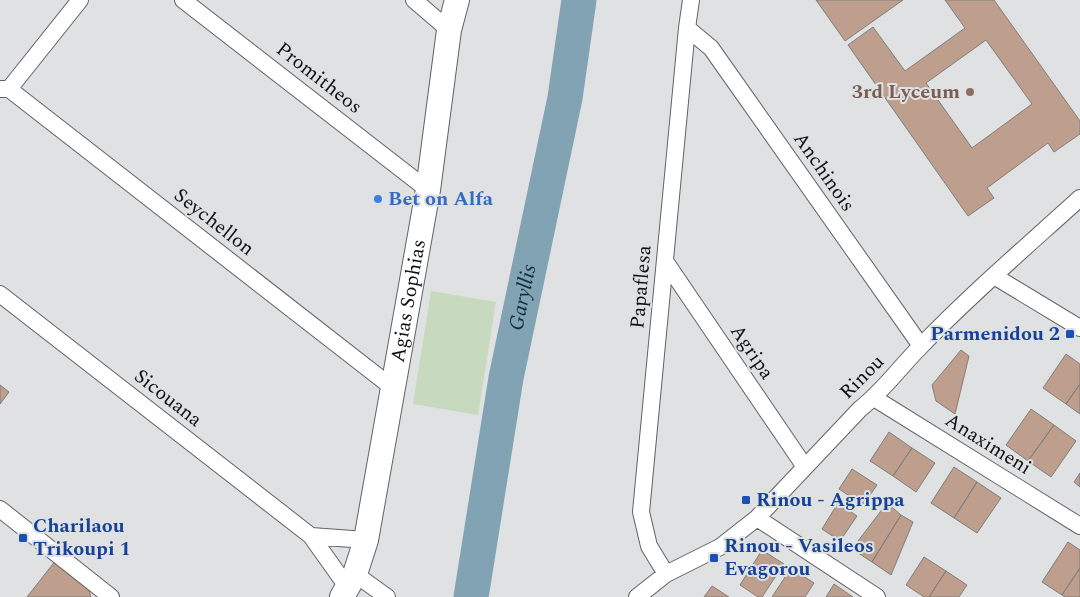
<svg xmlns="http://www.w3.org/2000/svg" width="1080" height="597" font-family="Spectral,serif">
  <rect width="100%" height="100%" fill="#e0e1e3"/>
  <path fill="#c8dabe" d="M431 291 496 302 478 415 413 404Z"/>
  <g fill="none" stroke-linecap="round" stroke-linejoin="round">
    <path stroke="#81a3b4" stroke-width="35" id="s1" d="M471 597 506 378 565 98 579 0"/>
  </g>
  <path fill="#be9e8d" stroke="#807e7d" fill-rule="evenodd" d="M816 0H903L845 41Z
    M945 0H994L1080 121V134L1054 152 1048 143 987 188 994 198 968 216 848 45 873 27 905 71 965 28ZM986 40 1032 104 972 148 926 83Z
    M961 350 969 356 955 414 936 401 932 385Z
    M1066 354 1080 364V384L1066 404 1043 388Z
    M1080 384V414L1066 404Z
    M0 385 9 392 0 404Z
    M1031 409 1054 425 1028 461 1006 445Z
    M1054 425 1076 441 1051 477 1028 461Z
    M889 432 912 448 893 476 870 461Z
    M912 448 935 463 916 492 893 476Z
    M954 467 977 482 954 518 931 503Z
    M852 469 877 485 863 505 839 489Z
    M1080 473V487L1074 482Z
    M977 482 1001 498 977 533 954 518Z
    M838 503 857 516 840 541 822 529Z
    M887 503 901 515 872 562 852 549Z
    M901 515 913 522 891 575 872 562Z
    M1068 542 1080 550V568L1062 595 1042 582Z
    M762 550 784 564 762 597H758L740 585Z
    M924 557 946 571 929 597H924L906 585Z
    M56 560 89 590 91 597H27Z
    M791 568 814 583 805 597H772Z
    M1080 568V597H1065L1062 595Z
    M946 571 967 585 959 597H929Z
    M834 584 853 597H826Z
    M712 586 729 597H704Z"/>
  <g fill="none" stroke-linecap="round" stroke-linejoin="round">
    <defs>
      <path id="street" d="M183 0 428 190
        M414 0 449 30
        M687 28 711 48 921 346
        M0 89H9L80 0
        M9 89 393 388
        M665 261 805 467
        M994 276 1080 328
        M0 294 311 536 348 588
        M874 398 1080 526
        M0 509 111 597
        M757 518 877 597
        M311 536 366 540
        M355 574 387 597
        M666 574 649 546 641 512 687 28 691 0
        M637 597 666 574 720 547 757 518 860 409C883 391 900 367 921 346 971 294 1026 247 1080 198"/>
      <g id="secondary">
        <path id="s2" d="M342 597 355 574 366 540 428 190 449 30 457 0"/>
      </g>
    </defs>
    <use href="#street" stroke="#606263" stroke-width="18"/>
    <use href="#secondary" stroke="#606263" stroke-width="26"/>
    <use href="#street" stroke="#fff" stroke-width="16"/>
    <use href="#secondary" stroke="#fff" stroke-width="24"/>
  </g>
  <circle fill="#8d6e63" stroke="#e0e1e3" stroke-width="2" cx="970" cy="92" r="5"/>
  <circle fill="#3f7fe0" stroke="#e0e1e3" stroke-width="2" cx="378" cy="199" r="5"/>
  <g fill="#1a4fb4" stroke="#e0e1e3" stroke-width="2">
    <rect x="1065" y="329" width="10" height="10" rx="2.5"/>
    <rect x="741" y="495" width="10" height="10" rx="2.5"/>
    <rect x="18" y="533" width="10" height="10" rx="2.5"/>
    <rect x="709" y="553" width="10" height="10" rx="2.5"/>
  </g>
  <g text-anchor="middle" dominant-baseline="central" stroke-width="4" stroke-linejoin="round" paint-order="stroke">
    <g font-size="20" fill="#101111" stroke="#e0e1e3">
      <text transform="translate(319 78) rotate(38)">Promitheos</text>
      <text transform="translate(824 172) rotate(55)">Anchinois</text>
      <text transform="translate(214 222) rotate(38)">Seychellon</text>
      <text transform="translate(641 287) rotate(-85)">Papaflesa</text>
      <text stroke="none"><textPath href="#s2" startOffset="305">Agias Sophias</textPath></text>
      <text transform="translate(752 352) rotate(56)">Agripa</text>
      <text transform="translate(862 377) rotate(-45)">Rinou</text>
      <text transform="translate(168 398) rotate(38)">Sicouana</text>
      <text transform="translate(988 444) rotate(32)">Anaximeni</text>
    </g>
    <g font-size="20" font-weight="bold" fill="#785e54" stroke="#e0e1e3" text-anchor="end">
      <text x="960" y="92">3rd Lyceum</text>
    </g>
    <g font-size="20" font-weight="bold" fill="#366cbe" stroke="#e0e1e3" text-anchor="start">
      <text x="388" y="199">Bet on Alfa</text>
    </g>
    <g font-size="20" font-weight="bold" fill="#164399" stroke="#e0e1e3" text-anchor="start">
      <text x="1060" y="334" text-anchor="end">Parmenidou 2</text>
      <text x="756" y="500">Rinou - Agrippa</text>
      <text x="33" y="526">Charilaou<tspan x="33" dy="23">Trikoupi 1</tspan></text>
      <text x="724" y="546">Rinou - Vasileos<tspan x="724" dy="23">Evagorou</tspan></text>
    </g>
    <g font-size="21" font-style="italic" fill="#0e2e3c" stroke="#e0e1e3">
      <text stroke="none"><textPath href="#s1" startOffset="304">Garyllis</textPath></text>
    </g>
  </g>
</svg>
